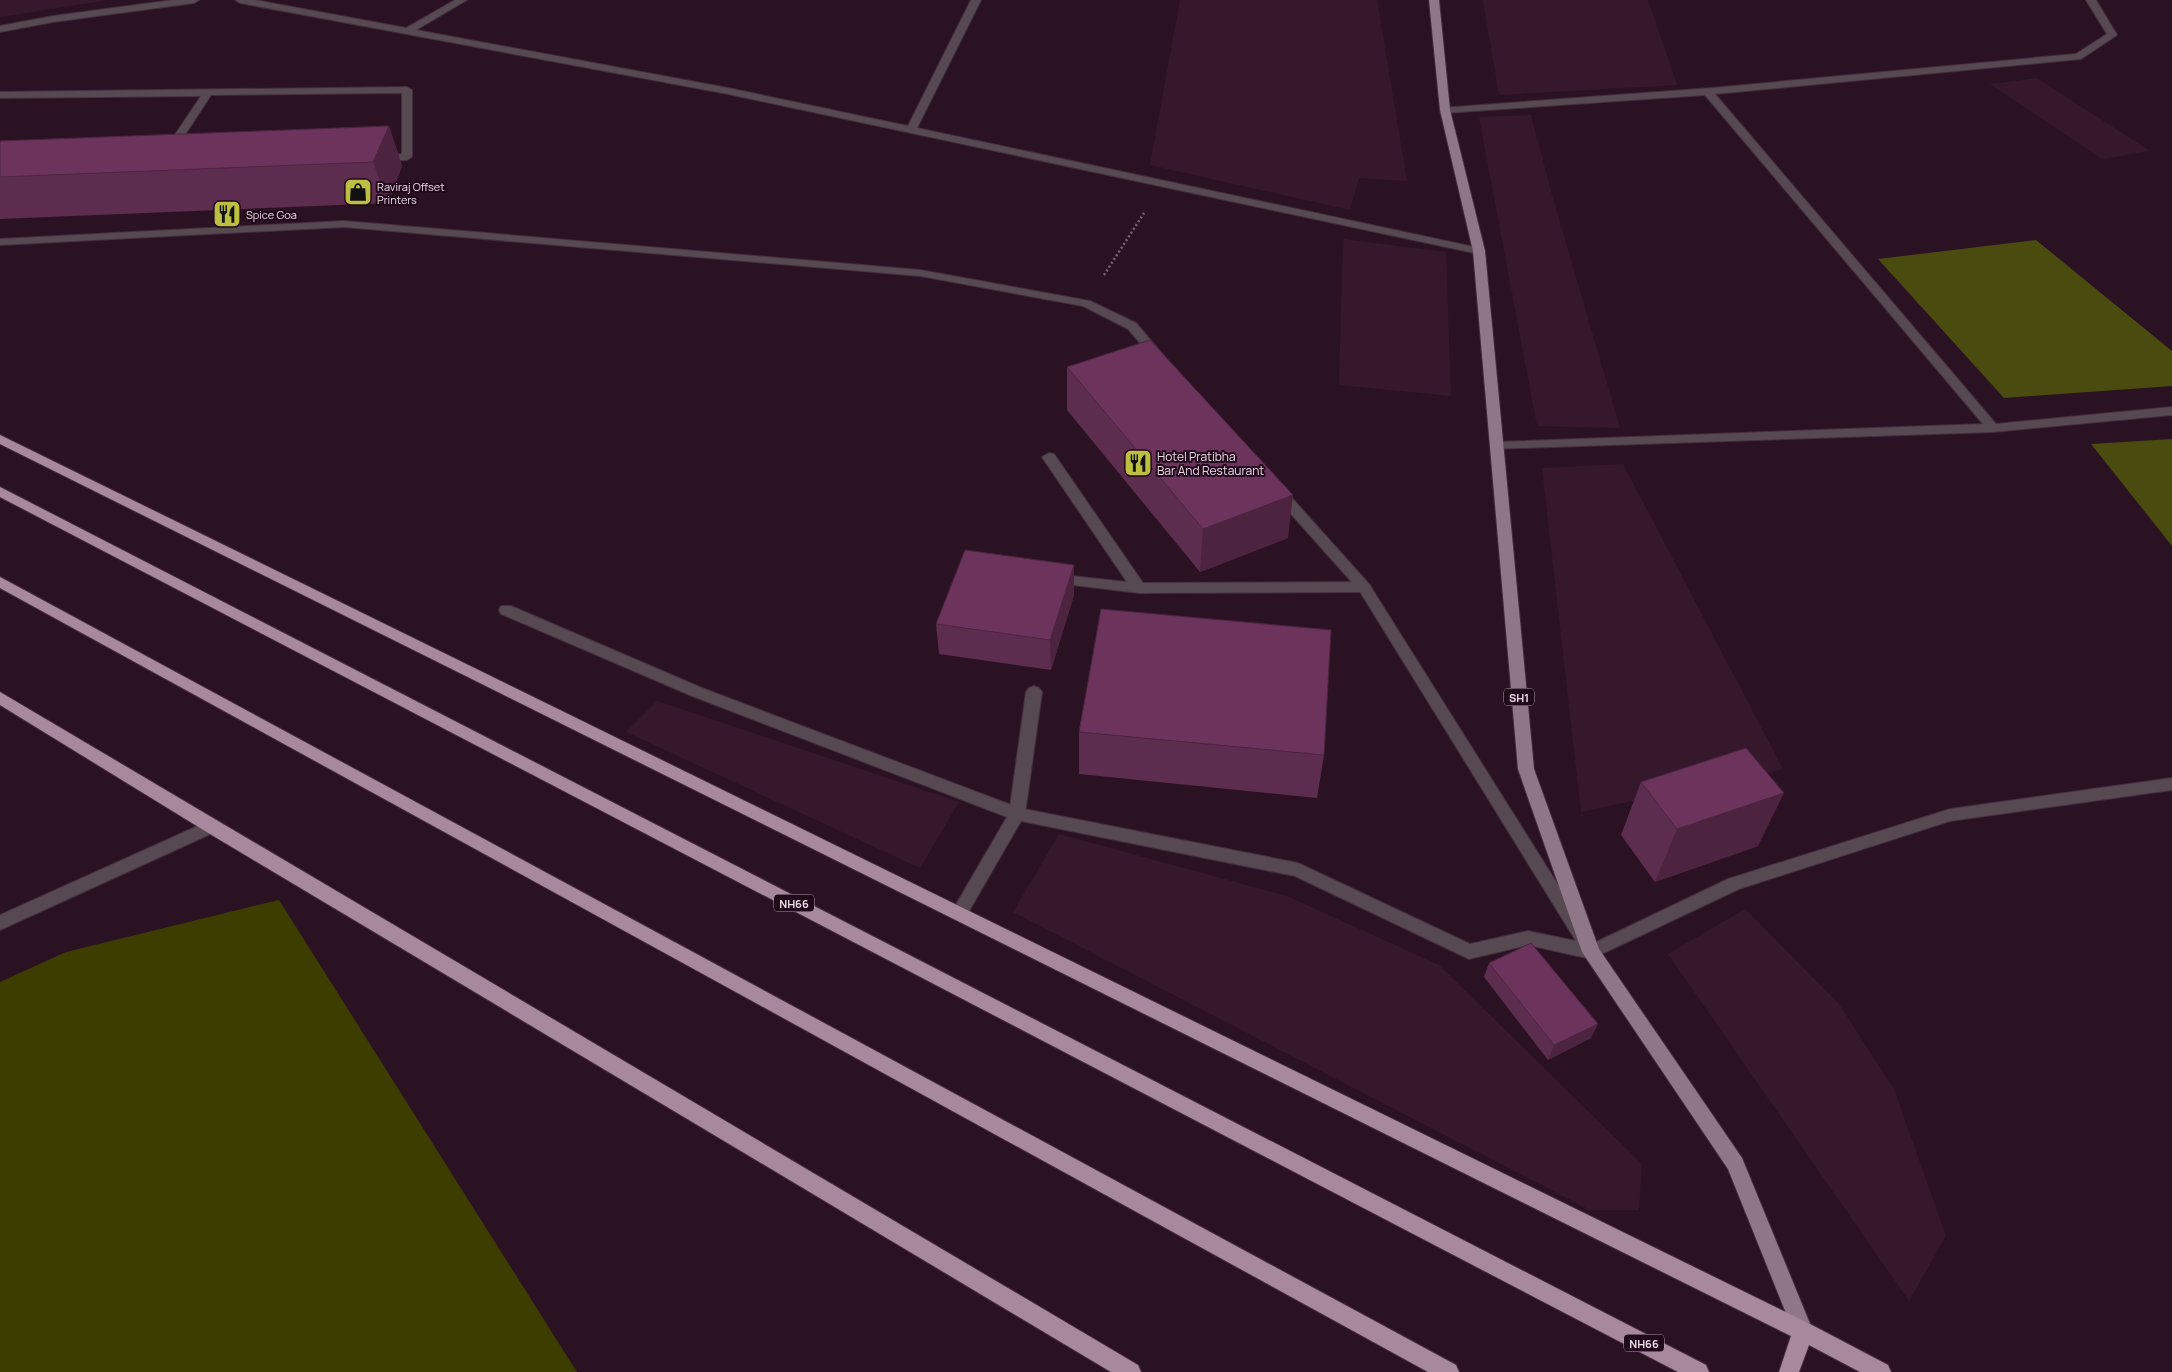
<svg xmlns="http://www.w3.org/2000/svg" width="2172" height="1372" font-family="Manrope,sans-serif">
  <rect width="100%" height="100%" fill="#2a1223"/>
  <path fill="#36182d" d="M0 0H109L0 17Z
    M1180 0H1377L1407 181 1359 178 1350 210 1150 165Z
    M1483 0H1648L1677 85 1499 95Z
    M2037 78 2150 151 2102 159 1990 84Z
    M1531 115 1552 195 1620 428 1537 426 1479 117Z
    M1343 239 1446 252 1451 396 1339 385Z
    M1623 464 1783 769 1581 812 1542 468Z
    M657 701 959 802 920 868 626 732Z
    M1059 834 1287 896 1439 965 1642 1164 1639 1210H1590L1013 912Z
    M1745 909 1839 1004 1894 1089 1946 1236 1909 1301 1668 954Z"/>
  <path fill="#3d3d00" d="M279 900 577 1372H0V982L66 952Z"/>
  <path fill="#4a4b0f" d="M2036 240 2172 351V386L2004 398 1878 259Z
    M2172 439V546L2091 444Z"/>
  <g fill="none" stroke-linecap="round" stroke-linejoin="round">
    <defs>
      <path id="lane" d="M407 87 412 90V157L407 160 379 161 375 160 374 158 375 156 402 154V93L211 95 173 153 169 154 164 151 201 96 0 98V92Z
        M1049 453 1054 454 1143 583 1364 582 1369 584 1371 587 1369 590 1364 592 1139 593 1048 582 1046 579 1048 576 1053 574 1127 582 1042 457Z
        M1034 686 1039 688 1042 692 1025 814 1023 818 1017 820 1011 818 1009 814 1026 692 1029 688Z"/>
      <path id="street" d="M173 0H199L194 3 53 22 0 32V26L53 16Z
        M235 0H255L406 28 455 0H467L416 30 728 88 908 126 971 0H981L917 128 1479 248 1485 251 1479 254 728 94 240 3Z
        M2086 0H2096L2117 35 2081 59 1715 94 1996 424 2172 407V415L1993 432 1491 449 1490 446 1491 443 1496 442 1983 424 1705 95 1445 113 1440 110 1441 108 1712 88 2076 54 2107 34Z
        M344 221 920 270 1090 301 1136 323 1164 356 1162 359H1154L1128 329 1083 306 920 276 344 227 0 245V239Z
        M1278 487 1283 488 1369 584 1587 931 1590 936 1587 941 1582 943 1590 945 1728 879 1950 809 2172 778V790L1950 821 1739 889 1591 959 1528 945 1469 959 1295 876 1021 821 965 918 959 920 953 918 951 913 1007 817 692 696 501 614 499 610 501 606H511L702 688 1019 808 1298 863 1470 944 1528 931 1576 941 1359 590 1273 494 1271 491 1273 488Z
        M211 820 217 821 219 826 217 831 0 930V915Z"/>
      <path id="primary" d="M1429 0H1439L1450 110 1485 251 1534 769 1599 949 1742 1158 1813 1331 1810 1338 1803 1341 1796 1338 1728 1169 1582 952 1518 769 1473 251 1440 110Z"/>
      <path id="highway" d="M0 435 1810 1324 1888 1365 1891 1372H1860L1809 1345 1799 1372H1779L1791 1336 0 444Z
        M0 487 1706 1365 1709 1372H1678L0 497Z
        M0 577 1456 1365 1459 1372H1428L0 588Z
        M0 692 1138 1365 1141 1372H1111L205 831 0 705Z"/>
    </defs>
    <use href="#lane" stroke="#452e3e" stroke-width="2"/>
    <use href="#street" stroke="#452e3e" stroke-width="2"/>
    <use href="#primary" stroke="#452e3e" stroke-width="2"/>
    <use href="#highway" stroke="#452e3e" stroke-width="2"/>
    <path stroke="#796472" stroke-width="2.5" stroke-dasharray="2 2.5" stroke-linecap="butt" d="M1104 275 1144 213"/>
    <use href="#lane" fill="#564952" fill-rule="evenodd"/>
    <use href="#street" fill="#564952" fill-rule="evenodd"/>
    <use href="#primary" fill="#907787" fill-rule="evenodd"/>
    <use href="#highway" fill="#a8889d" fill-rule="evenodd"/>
  </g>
  <path fill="#5d2d4f" d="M389 126 402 166 388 203 0 219V141Z
    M1067 367 1288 538 1200 572 1067 410Z
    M1074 595 1051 670 939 654 936 624Z
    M1079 732 1324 755 1317 798 1079 774Z
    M1641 782 1758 846 1655 882 1621 835Z
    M1489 963 1591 1038 1548 1060 1484 977Z"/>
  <path fill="#4c2440" d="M389 126 402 166 388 203 373 162Z
    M1293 495 1288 538 1200 572 1203 529Z
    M1074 565V595L1051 670 1050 640Z
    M1784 793 1758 846 1655 882 1677 829Z
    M1598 1024 1591 1038 1548 1060 1554 1045Z"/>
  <path fill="#6c345c" stroke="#4c2440" d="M389 126 373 162 0 177V141Z
    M1150 340 1293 495 1203 529 1067 367Z
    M965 550 1074 565 1050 640 936 624Z
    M1101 609 1331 630 1324 755 1079 732Z
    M1746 748 1784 793 1677 829 1641 782Z
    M1531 943 1598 1024 1554 1045 1489 963Z"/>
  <defs>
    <symbol id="shop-square" viewBox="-11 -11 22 22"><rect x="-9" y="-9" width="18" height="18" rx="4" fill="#bdbf43" stroke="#20091a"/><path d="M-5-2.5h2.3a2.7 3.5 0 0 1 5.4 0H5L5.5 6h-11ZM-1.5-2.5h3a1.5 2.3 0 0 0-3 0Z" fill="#111"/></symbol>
    <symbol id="restaurant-square" viewBox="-11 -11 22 22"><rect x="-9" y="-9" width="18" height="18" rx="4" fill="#bdbf43" stroke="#20091a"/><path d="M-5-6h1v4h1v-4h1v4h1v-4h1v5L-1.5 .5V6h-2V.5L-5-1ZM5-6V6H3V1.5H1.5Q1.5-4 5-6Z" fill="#111"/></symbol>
  </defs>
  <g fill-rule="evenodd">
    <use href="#shop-square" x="342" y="176" width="32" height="32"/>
    <use href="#restaurant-square" x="211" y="198" width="32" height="32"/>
    <use href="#restaurant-square" x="1122" y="447" width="32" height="32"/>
  </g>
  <g text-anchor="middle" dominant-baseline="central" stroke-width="4" stroke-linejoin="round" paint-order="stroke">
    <g font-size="11" fill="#eddce7" stroke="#20091a" text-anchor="start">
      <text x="377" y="186">Raviraj Offset<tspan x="377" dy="13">Printers</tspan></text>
      <text x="246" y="214">Spice Goa</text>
    </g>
    <g fill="#20091a" stroke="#b09daa" stroke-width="1">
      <rect x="1504" y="688.5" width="30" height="17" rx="4"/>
      <rect x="774" y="894.5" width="40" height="17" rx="4"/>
      <rect x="1624" y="1334.5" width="40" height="17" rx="4"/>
    </g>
    <g font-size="11" font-weight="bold" fill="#eddce7">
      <text x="1519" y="697">SH1</text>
      <text x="794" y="903">NH66</text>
      <text x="1644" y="1343">NH66</text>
    </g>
    <g font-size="12" fill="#eddce7" stroke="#20091a" text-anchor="start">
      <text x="1157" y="456">Hotel Pratibha<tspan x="1157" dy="14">Bar And Restaurant</tspan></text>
    </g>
  </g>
</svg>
